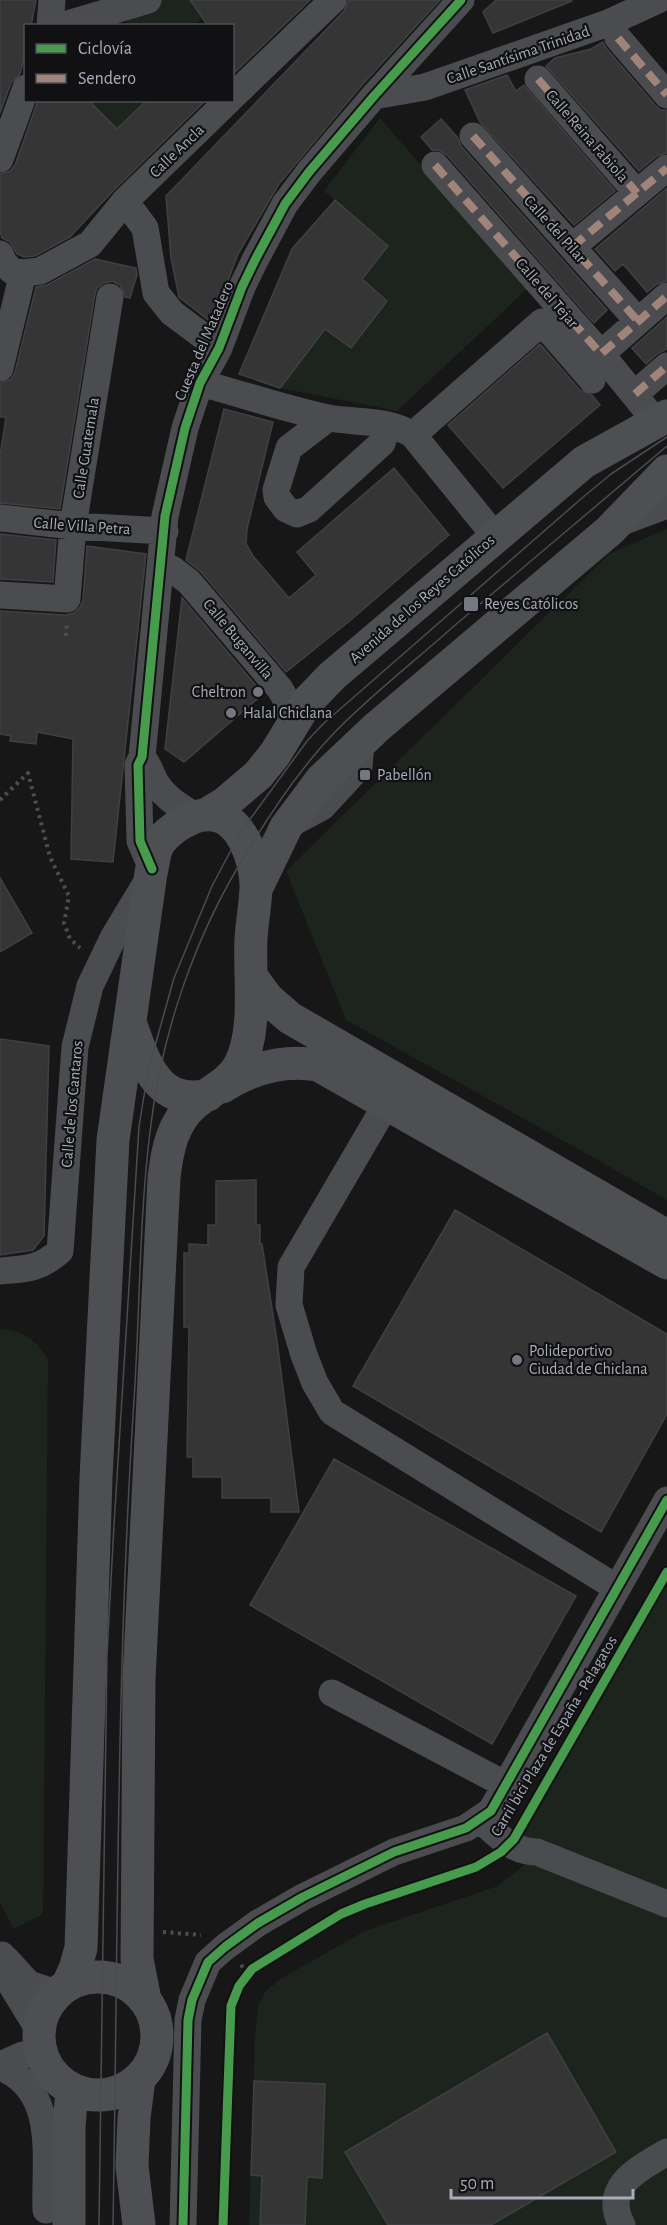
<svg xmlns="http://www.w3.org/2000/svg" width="667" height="2225" font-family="'Alegreya Sans',sans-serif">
  <rect width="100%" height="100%" fill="#171717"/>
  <path fill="#1d241e" d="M128 0H200L194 6 203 18 194 25 128 26 125 15Z
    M91 101H147L102 160 91 104Z
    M380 118 528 288 397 411 280 388 388 246 324 191Z
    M667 529V1200L589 1155 346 1020 286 871 609 554Z
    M0 1329C25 1331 35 1339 48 1359L43 1914 14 1929 0 1903Z
    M667 1581V2225H249L255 2038 258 2006 266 1991 282 1978 365 1931 498 1886 530 1860 519 1838Z"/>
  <path fill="#353536" stroke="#3f4043" stroke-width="1.5" d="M0 0H36L31 26H26V49L20 74 11 83 0 113Z
    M190 0H310L232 75V26H208Z
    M348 0H440L362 85 279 184 238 254 212 323 179 297 171 258 166 196 344 11Z
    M496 0H571L572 1 493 33 483 12Z
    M603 42 606 48 655 105 661 110H667V153L657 156 639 171 546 66 555 58 591 49Z
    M507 75 516 91 524 85 615 191 574 225 480 122 465 90Z
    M38 100H88L117 129 147 100H206L114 190 70 237 35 256 24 257 17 254 10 242 2 238 0 231V174L10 171 15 165Z
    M441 119 458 138 461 146 607 310 594 323 447 155 439 150H432L421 137Z
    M667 188V281L657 284 647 292 623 264 615 271 595 249Z
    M335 200 388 246 362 279 387 301 351 348 325 329 280 388 239 374 292 249Z
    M95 259 136 268 137 275 130 298 125 297 120 285 112 281 104 283 97 288 95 294 60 509 0 503V456L6 417H0V383L11 379 15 372 36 287 47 285Z
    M667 317V349L657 354 646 364 632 348Z
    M540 344 580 390 592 395 600 405 503 488 448 425Z
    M224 409 273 422 247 529 246 544 253 556 289 598 316 575 297 552 394 468 449 535 352 619 286 672 201 572 186 560Z
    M0 534 56 540 53 582 0 579Z
    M87 546 146 554 113 862 71 859 73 739 37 732 36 744 10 741 11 736 0 734V611L66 615 74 613 80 607 83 600Z
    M182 598 263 694 184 762 165 749Z
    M0 878 32 933 0 952Z
    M0 1039 49 1046 44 1236 33 1250 0 1255Z
    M256 1180V1225H260V1244H262L277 1341 299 1512H271V1498H222V1477H193V1457H187L189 1327H184V1253H189V1244L208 1245V1225H216V1181Z
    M455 1210 667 1334V1414L601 1532 353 1386Z
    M334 1459 576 1596 492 1744 250 1605Z
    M547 2033 616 2152 491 2225H388L345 2152Z
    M254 2081 325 2084 322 2178 307 2177 305 2225H260L262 2176 251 2175Z"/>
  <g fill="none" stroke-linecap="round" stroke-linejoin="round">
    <path stroke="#4d4e52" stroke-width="4" stroke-dasharray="3 4.5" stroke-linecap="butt" d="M66 636 67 622
      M0 800 28 773 50 857 69 896 64 923 70 939 80 948
      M163 1932 201 1935
      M241 1965 248 1974"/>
    <path stroke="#4b4c50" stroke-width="27" d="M50 26 52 0
      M61 26 148 0
      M618 38 667 95
      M538 79 637 193
      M374 96 425 87 608 23 658 0
      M232 97 333 0
      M473 136 638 321
      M0 159 26 88
      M435 165 601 354 657 423
      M125 201 145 228 156 293 172 313 219 348
      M572 247 667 168
      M0 254 4 263 12 271 23 273 40 271 90 244 125 201 229 100
      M601 354 667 296
      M0 368 23 273
      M200 383C242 394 285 409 328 418 357 423 388 419 413 435L495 536
      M635 394 667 366
      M328 418 289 448 276 490 277 497 286 509 297 514 309 509 382 443 388 425
      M413 435 542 322 592 380
      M0 518 73 526 165 531
      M619 523 667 505
      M161 566 172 569 189 582 280 689C288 702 292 712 292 729
      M0 595 67 599 73 526 110 297
      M142 757C149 765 151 774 156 783 166 799 182 808 197 817
      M292 823 322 807 359 767 361 742
      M152 869 140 841 138 765 142 757 165 516 185 428 200 383 219 348 242 287 255 260 285 204 309 172 374 96 461 0
      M387 1103 291 1267 289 1305 304 1355 315 1383 332 1412 617 1588
      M0 1271C26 1269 40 1269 60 1251L75 1047 90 986 113 938 148 880
      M332 1693 506 1785
      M481 1820C498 1836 513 1852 537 1852L667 1904
      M2 1955 4 1973 39 2030
      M7 1960 29 1984 57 1993
      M0 2065 23 2055 41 2052
      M0 2067C59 2090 44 2160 46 2210
      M183 2225 188 2020 192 2000 208 1962 225 1947 258 1923 303 1897 394 1852 466 1828 491 1811 667 1500
      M622 2225C601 2186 640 2168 667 2152"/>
    <path stroke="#4d4f52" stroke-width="33" d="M207 814 225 803 258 775 275 754 306 703 332 676 584 462 667 416
      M256 889 286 827 321 780 377 727 609 531 667 471
      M251 976 268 999 290 1018 667 1236
      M131 1025C144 1062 158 1107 208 1095
      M222 1087C252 1068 283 1059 318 1065L667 1263
      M39 2036a59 59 0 1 1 118 0a59 59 0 1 1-118 0Z
      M68 1984 75 1969 81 1948 96 1478 113 1140 151 873C153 865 154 854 157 847 162 837 174 827 184 822 190 819 198 815 205 815 241 811 257 862 256 889 255 906 252 923 251 939 249 977 258 1032 239 1066 229 1084 210 1091 194 1104 172 1123 167 1151 164 1178L139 1679 137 1959 145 2000
      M69 2225V2127L72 2089
      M139 2225 132 2166 134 2118 139 2079"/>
    <path stroke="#4b4c4f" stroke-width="1.5" d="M99 2225 107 1654 114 1525 139 1127 148 1071 174 978 212 886 240 833 307 741 323 724 582 498 611 474 667 437
      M113 2225C118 1950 116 1675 134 1400 140 1311 139 1220 150 1132 161 1034 195 935 247 852 271 812 303 765 335 732 372 694 415 661 454 626 525 566 596 506 667 446"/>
    <path stroke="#a18479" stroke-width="8" stroke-dasharray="15 8" stroke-linecap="butt" d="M618 38 667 95
      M538 79 637 193
      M473 136 638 321
      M435 165 601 354 667 296
      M572 247 667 168
      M635 394 667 366"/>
    <defs>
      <path id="cycleway" d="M152 869 140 841 138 765 142 757 165 516 185 428 200 383 219 348 242 287 255 260 285 204 309 172 374 96 461 0
        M183 2225 188 2020 192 2000 208 1962 225 1947 258 1923 303 1897 394 1852 466 1828 491 1811 667 1500
        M223 2225 231 2006 239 1986 252 1969 315 1930 341 1914 365 1904 476 1867 501 1852 514 1839 667 1572"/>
    </defs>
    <use href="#cycleway" stroke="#111113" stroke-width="13"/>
    <use href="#cycleway" stroke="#469c4c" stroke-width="9"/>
  </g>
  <g fill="#757880" stroke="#111113" stroke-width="2">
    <rect x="463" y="596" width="16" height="16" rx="3"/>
    <circle cx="258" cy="692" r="6"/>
    <circle cx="231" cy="713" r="6"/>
    <rect x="359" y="769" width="12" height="12" rx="3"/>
    <circle cx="517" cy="1360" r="6"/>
  </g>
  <g text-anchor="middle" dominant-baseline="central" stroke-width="4.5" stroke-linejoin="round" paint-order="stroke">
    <g font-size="16" fill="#a8adb8" stroke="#111113">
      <text transform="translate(518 55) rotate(-19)">Calle Santísima Trinidad</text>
      <text transform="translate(587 136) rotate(49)">Calle Reina Fabiola</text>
      <text transform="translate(177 151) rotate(-44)">Calle Ancla</text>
      <text transform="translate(555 229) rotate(48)">Calle del Pilar</text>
      <text transform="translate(547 293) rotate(49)">Calle del Tejar</text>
      <text transform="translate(204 341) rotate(-67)">Cuesta del Matadero</text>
      <text transform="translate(86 448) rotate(-81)">Calle Guatemala</text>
      <text transform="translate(82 526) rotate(4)">Calle Villa Petra</text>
      <text transform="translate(422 599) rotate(-41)">Avenida de los Reyes Católicos</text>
      <text transform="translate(238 639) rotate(50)">Calle Buganvilla</text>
      <text transform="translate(72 1104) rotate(-85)">Calle de los Cantaros</text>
      <text transform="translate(554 1736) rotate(-59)">Carril bici Plaza de España - Pelagatos</text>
    </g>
    <g font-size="16" fill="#a8adb8" stroke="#111113" text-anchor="start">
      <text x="484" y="604">Reyes Católicos</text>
      <text x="246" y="692" text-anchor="end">Cheltron</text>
      <text x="243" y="713">Halal Chiclana</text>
      <text x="377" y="775">Pabellón</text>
      <text x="529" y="1351">Polideportivo<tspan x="529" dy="18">Ciudad de Chiclana</tspan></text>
    </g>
  </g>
  <rect x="24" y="24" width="210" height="78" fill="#111113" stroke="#4d4f55" stroke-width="1.5"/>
  <rect x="36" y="44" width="30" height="9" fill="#469c4c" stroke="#4d4f55" stroke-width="1.5"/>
  <text x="78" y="54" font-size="18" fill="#a8adb8">Ciclovía</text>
  <rect x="36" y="74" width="30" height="9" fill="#a18479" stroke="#4d4f55" stroke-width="1.5"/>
  <text x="78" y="84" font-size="18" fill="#a8adb8">Sendero</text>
  <path d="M451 2189v9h182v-9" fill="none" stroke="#a8adb8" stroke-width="3"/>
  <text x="460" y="2189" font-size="18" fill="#a8adb8" stroke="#111113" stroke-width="4.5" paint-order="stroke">50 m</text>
</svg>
